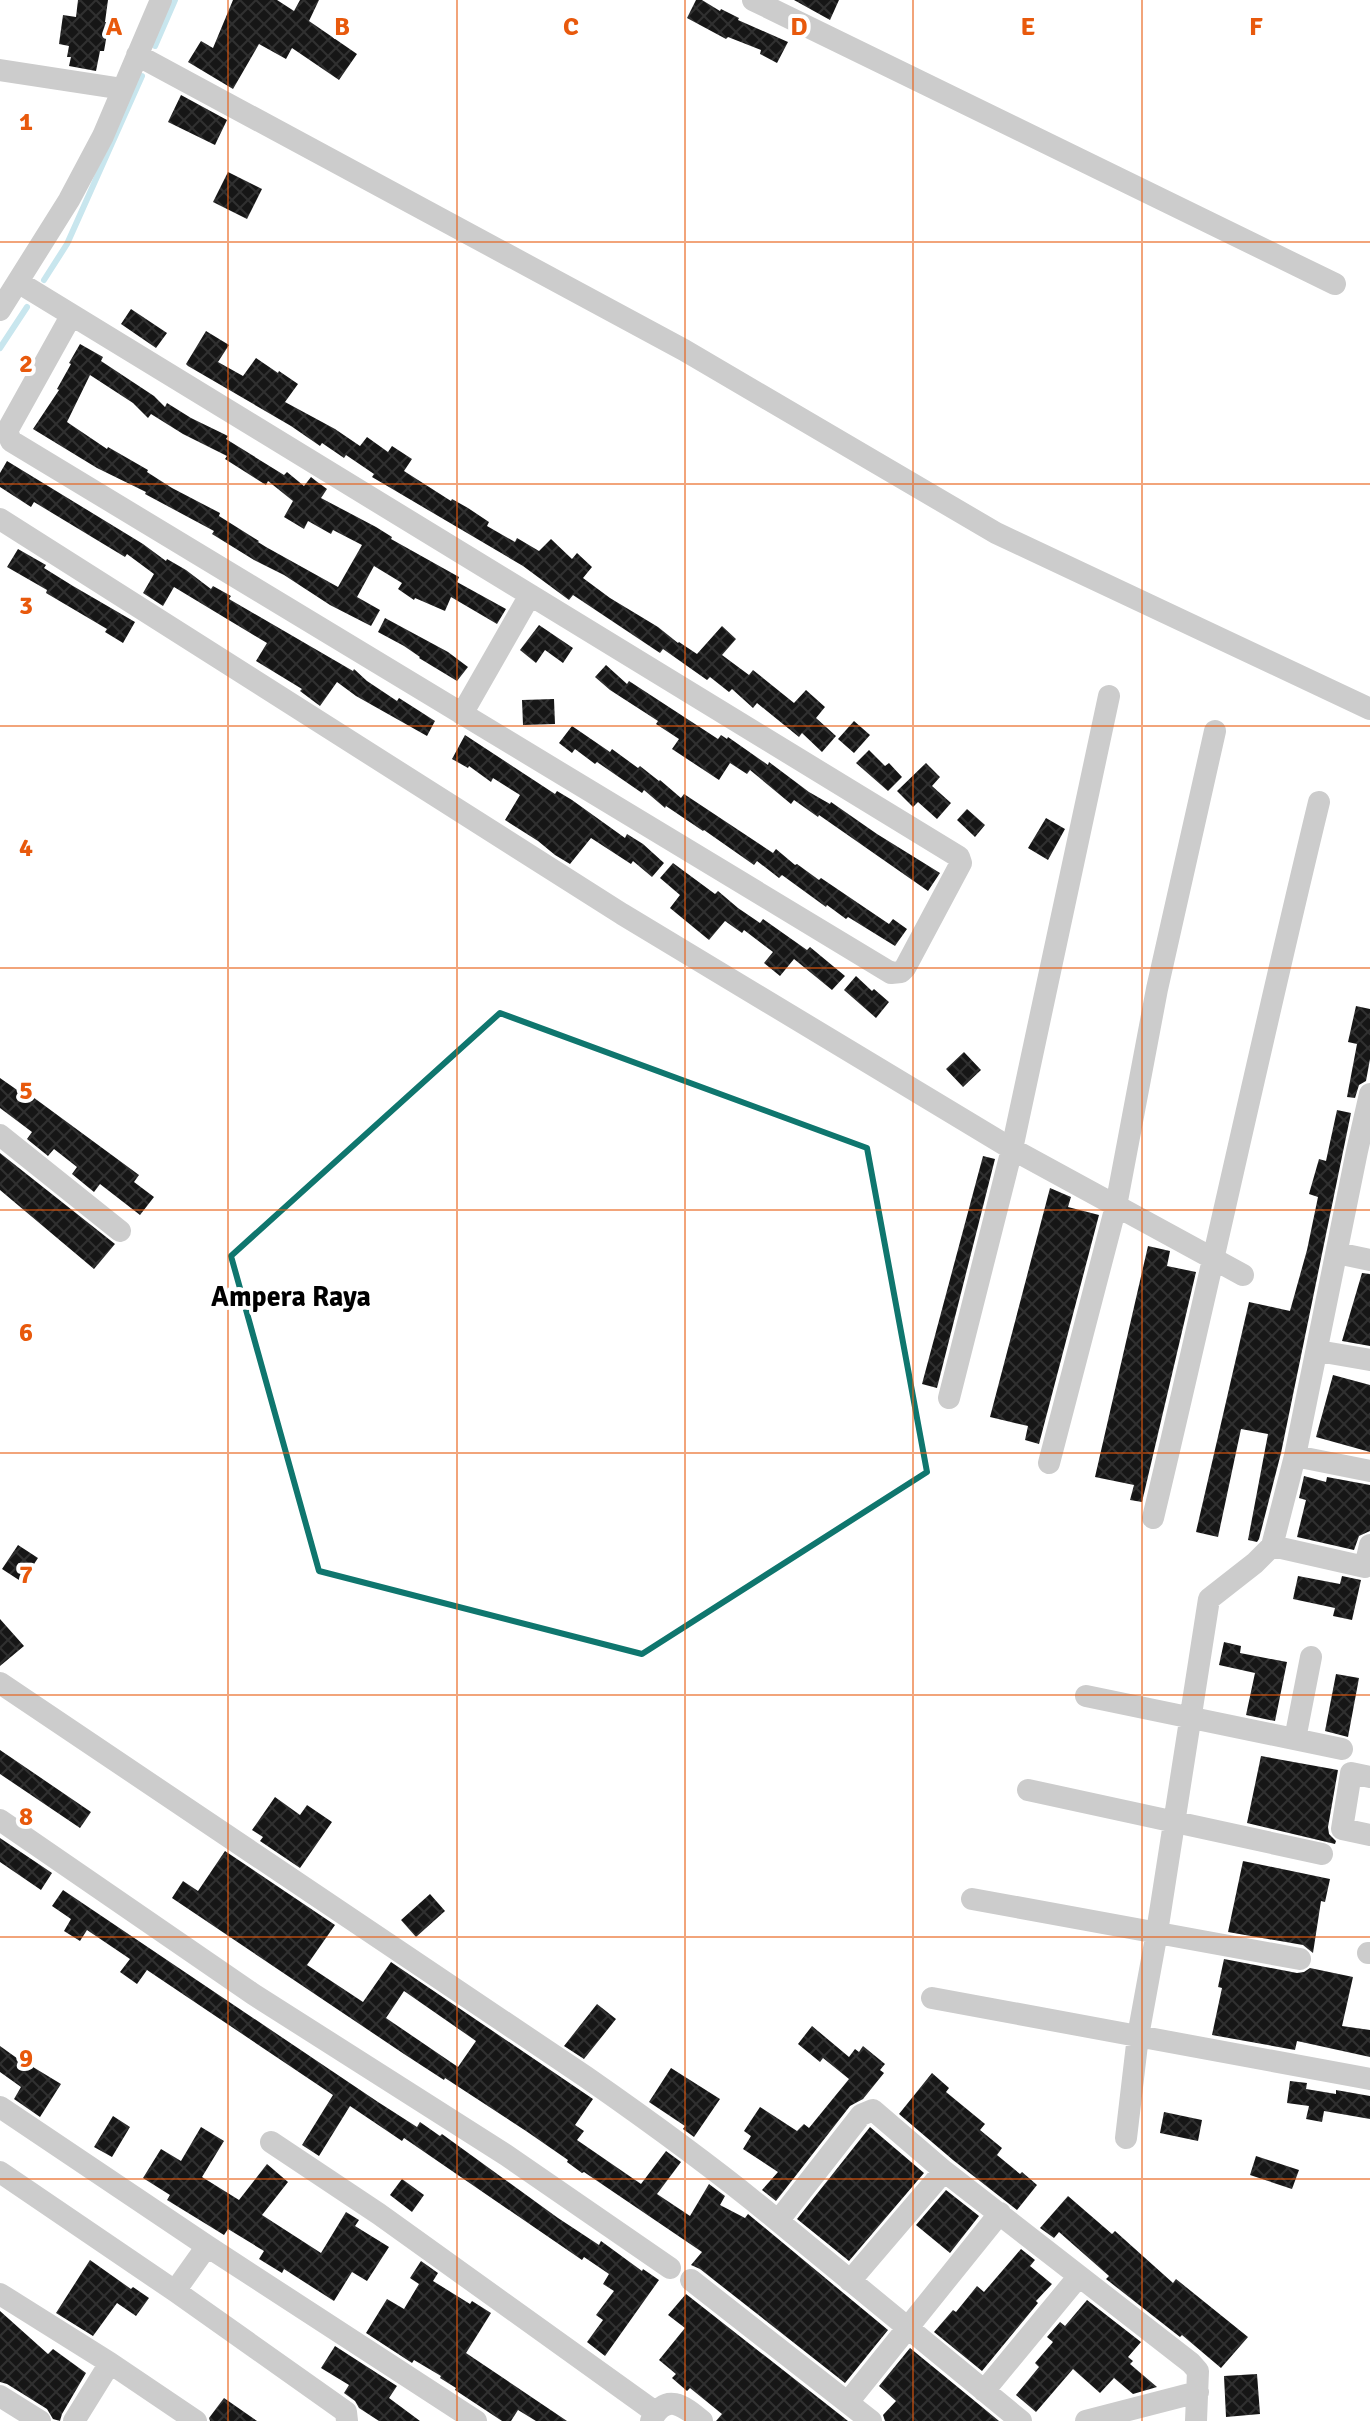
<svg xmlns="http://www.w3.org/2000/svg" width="1370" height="2421" font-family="Signika,sans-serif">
  <defs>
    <pattern id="building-cross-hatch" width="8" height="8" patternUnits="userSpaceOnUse" patternTransform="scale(2)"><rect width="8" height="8" fill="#161616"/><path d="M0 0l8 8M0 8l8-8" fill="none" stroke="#303030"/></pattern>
  </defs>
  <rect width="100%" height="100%" fill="#fff"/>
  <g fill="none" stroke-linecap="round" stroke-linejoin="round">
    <path stroke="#c8e6ee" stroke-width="6" d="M155 46 175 0
      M44 280 67 244 142 76
      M0 348 27 307"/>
  </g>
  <path fill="url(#building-cross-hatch)" fill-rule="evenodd" d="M78 0H108L105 22H108L107 34 104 51H100L96 71 69 66 71 57H67L69 46 59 44 63 15 76 17Z
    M233 0H277L294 11 300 0H319L309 21 357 54 339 80 292 48 286 59 259 44 233 89 188 62 201 41 213 48Z
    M696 0H702L720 11 721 9 739 18 738 20 788 42 777 63 760 54 761 50 728 37 726 39 687 18Z
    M794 0H839L830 20Z
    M181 95 227 120 215 145 168 122Z
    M228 172 262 189 247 219 213 202Z
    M131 309 167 333 156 348 121 324Z
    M206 331 229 345 218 362 243 376 256 358 278 373 279 371 298 384 285 402 335 429 360 446 367 437 388 452 392 446 412 459 404 471 451 501 452 499 468 508 489 522 487 526 515 542 517 538 539 551 551 539 572 559 577 553 592 567 583 578 610 598 658 627 678 643 679 642 697 654 722 626 736 639 722 655 749 675 753 670 794 703 806 690 825 707 816 718 836 736 822 752 802 733 799 737 757 703 753 708 732 689 729 692 710 677 707 680 663 649 660 653 573 595 569 600 523 566 372 477 374 474 346 455 344 458 322 443 320 446 291 426 188 366 186 364Z
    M80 344 103 357 101 361 154 396 165 407 167 403 191 418 228 436 226 439 284 475 287 472 304 486 311 477 316 481 327 489 321 498 376 527 392 537 391 539 459 577 457 582 506 609 497 624 451 597 445 611 415 598 414 600 398 589 402 583 374 566 357 597 380 610 371 626 330 605 284 575 254 560 212 534 214 531 145 494 146 492 97 468 33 429 59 390 57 389 71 364 69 363ZM90 375 133 403 148 418 151 414 183 434 227 456 225 459 266 485 268 481 293 501 284 517 304 529 308 521 331 534 333 530 362 545 338 587 266 547 258 542 259 541 219 516 220 513 172 488 147 472 148 470 108 447 107 449 67 422Z
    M7 461 143 544 166 561 167 559 186 570 211 589 213 586 231 596 229 599 353 671 354 669 367 681 397 701 399 698 435 721 427 736 356 696 337 682 320 706 300 691 302 689 256 661 267 643 174 587 163 606 143 593 154 574 127 554 125 557 34 502 31 507 0 487V473Z
    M18 549 46 565 44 568 73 586 135 622 123 643 105 632 107 629 46 593 47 590 7 567Z
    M385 618 448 652 468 667 457 681 419 658 420 657 404 646 378 632Z
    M539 625 573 648 563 663 545 650 536 663 520 650Z
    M606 665 627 684 629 681 718 739 721 735 727 739 728 737 768 765 769 762 809 792 830 804 831 802 877 834 940 873 928 891 819 815 818 817 794 800 791 804 750 770 747 774 730 763 719 780 672 749 679 739 656 724 658 721 610 690 595 677Z
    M554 699 555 724 523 725 522 700Z
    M854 721 870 735 854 753 838 739Z
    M572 726 610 752 612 749 638 768 640 766 659 781 660 780 681 798 684 794 773 853 776 849 795 865 797 864 819 880 821 878 889 924 893 919 907 929 895 946 848 917 846 919 827 905 826 907 782 875 779 878 757 861 754 865 704 830 703 831 666 806 665 808 644 790 642 793 597 762 595 764 575 749 572 753 559 743Z
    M465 735 555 794 557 791 572 800 625 838 627 834 643 844 664 863 652 877 633 861 631 864 591 838 570 864 555 855 538 841 505 820 520 795 493 778 491 782 469 766 468 768 452 759Z
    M869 750 885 766 889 763 902 777 888 791 856 763Z
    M926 763 940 777 932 786 951 803 937 819 918 802 913 807 897 791Z
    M967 809 985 825 975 837 957 820Z
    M1046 818 1065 829 1048 860 1028 848Z
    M673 863 715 894 718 891 738 908 760 923 763 919 807 950 810 947 845 976 832 990 794 959 780 976 764 963 773 952 744 930 742 933 725 921 709 940 670 908 680 895 660 878Z
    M856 976 872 991 874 989 889 1002 876 1018 844 990Z
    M1356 1006 1370 1009V1059L1366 1081 1359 1085 1355 1098 1347 1097 1357 1044 1348 1042Z
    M964 1052 981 1070 963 1087 946 1069Z
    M0 1078 20 1092 22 1089 139 1175 134 1182 154 1197 140 1215 100 1184 94 1192 72 1174 77 1167 54 1149 48 1156 27 1139 32 1132 0 1108Z
    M1337 1110 1351 1113 1281 1453 1259 1539 1257 1542 1248 1540 1268 1434 1241 1429 1218 1537 1196 1532 1249 1302 1290 1311 1307 1250 1318 1197 1309 1194 1319 1159 1326 1161Z
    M0 1153 115 1244 94 1269 0 1190Z
    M983 1156 995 1159 937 1388 922 1384Z
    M1050 1188 1071 1197 1068 1207 1099 1215 1039 1444 1025 1440 1028 1426 990 1417Z
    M1148 1246 1170 1251 1167 1266 1196 1272 1142 1502 1130 1500 1134 1485 1095 1477Z
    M1362 1273 1370 1274V1346L1342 1341Z
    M1333 1375 1370 1385V1452L1316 1437Z
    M1304 1476 1326 1482 1327 1477 1370 1485V1531L1359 1536 1354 1550 1297 1537 1306 1500 1299 1498Z
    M18 1545 38 1558 22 1582 2 1569Z
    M1298 1576 1340 1584 1342 1576 1361 1580 1352 1620 1333 1616 1335 1608 1293 1599Z
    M0 1619 24 1646 0 1666Z
    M1224 1642 1241 1646 1240 1653 1287 1662 1275 1721 1246 1715 1255 1673 1219 1665Z
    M1336 1674 1359 1678 1348 1737 1325 1731Z
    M0 1750 91 1812 80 1828 0 1774Z
    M1261 1756 1338 1770 1328 1827 1329 1834 1336 1841 1335 1844 1247 1823Z
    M275 1797 300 1815 307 1805 332 1822 300 1868 260 1841 263 1837 252 1830Z
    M0 1838 52 1873 41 1890 0 1862Z
    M225 1851 335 1925 307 1965 363 2002 391 1962 593 2099 575 2125 584 2131 577 2140 641 2184 666 2151 681 2162 657 2194 690 2216 709 2184 725 2196 720 2205 745 2218 748 2214 888 2330 845 2383 700 2269 691 2265 702 2252 584 2172 582 2173 567 2162 568 2160 526 2131 445 2078 444 2080 404 2054 172 1898 183 1881 198 1891ZM404 1991 476 2041 458 2067 386 2018Z
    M1243 1861 1330 1879 1325 1902 1321 1901 1313 1953 1303 1945 1228 1932Z
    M63 1890 378 2102 417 2127 420 2122 440 2136 442 2134 558 2218 599 2245 601 2241 642 2271 643 2269 659 2280 605 2356 587 2342 603 2320 596 2315 614 2291 603 2284 609 2274 584 2257 582 2260 404 2138 402 2141 350 2106 319 2156 302 2145 333 2095 147 1970 137 1984 120 1972 130 1959 87 1930 80 1941 64 1931 71 1919 52 1906Z
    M430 1894 445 1911 416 1937 401 1920Z
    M1224 1959 1297 1973 1304 1972 1310 1968 1353 1977 1342 2026 1370 2030V2057L1297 2041 1295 2050 1212 2035 1222 1988 1218 1987Z
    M597 2004 616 2019 584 2059 564 2046Z
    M812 2026 849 2057 855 2049 859 2052 863 2046 885 2064 880 2070 884 2073 863 2099 850 2106 776 2201 762 2190 778 2172 743 2149 751 2136 744 2131 760 2107 797 2131 804 2124 809 2128 849 2079 823 2058 820 2062 798 2044Z
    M0 2046 32 2069 33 2067 61 2084 40 2117 14 2099 21 2087 0 2072Z
    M671 2068 720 2099 694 2137 683 2129 685 2126 649 2102Z
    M932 2073 949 2088 946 2092 985 2124 980 2130 1002 2148 997 2155 1020 2174 1022 2172 1037 2185 1017 2210 953 2160 899 2114Z
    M1290 2081 1307 2083 1306 2089 1336 2094V2090L1370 2096V2119L1324 2111 1322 2122 1306 2119 1309 2106 1287 2103Z
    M1164 2112 1202 2120 1198 2141 1160 2133Z
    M113 2116 130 2127 112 2157 94 2147Z
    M201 2127 224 2141 202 2177 239 2200 267 2164 288 2182 262 2215 321 2253 346 2212 359 2220 355 2226 389 2247 367 2281 352 2272 334 2301 284 2269 282 2273 259 2259 264 2251 228 2229 224 2235 167 2200 170 2195 143 2178 161 2149 181 2161Z
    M870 2127 924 2173 849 2261 797 2219Z
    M1256 2156 1299 2170 1292 2189 1250 2175Z
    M402 2179 424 2195 412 2212 390 2195Z
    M946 2190 979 2216 950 2253 916 2225Z
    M1068 2196 1112 2234 1115 2231 1173 2283 1176 2279 1248 2337 1221 2368 1182 2335 1180 2337 1106 2279 1109 2276 1059 2232 1054 2238 1040 2228Z
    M1021 2249 1035 2260 1030 2266 1052 2284 1036 2301 1038 2303 982 2371 934 2332 953 2310 956 2312 977 2286 984 2292Z
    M90 2260 131 2289 133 2287 149 2298 136 2316 117 2303 93 2336 56 2313Z
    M421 2261 438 2273 433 2281 470 2304 472 2301 491 2313 466 2353 567 2421H536L518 2410 511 2421H502L455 2390 456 2388 440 2378 441 2376 414 2360 412 2363 366 2333 387 2299 404 2309 419 2284 410 2278Z
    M686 2294 848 2421H716L722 2414 690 2388 687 2391 672 2378 676 2374 659 2360 685 2328 668 2315Z
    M1087 2300 1141 2342 1128 2357 1133 2361 1130 2364 1157 2387 1133 2394 1114 2378 1100 2393 1073 2369 1036 2412 1016 2395 1039 2367 1035 2363 1053 2342 1047 2337 1060 2322 1065 2326Z
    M0 2311 48 2354 53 2349 86 2373 62 2414 60 2421 53 2419 47 2409 7 2384 0 2382Z
    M335 2346 397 2386 389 2398 420 2421H379L359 2408 355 2401 344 2393 349 2385 321 2368Z
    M910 2348 976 2402 999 2421H885L883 2415 896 2401 879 2386Z
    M1257 2374 1260 2414 1226 2417 1224 2376Z
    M224 2398 257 2421H210L209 2418Z"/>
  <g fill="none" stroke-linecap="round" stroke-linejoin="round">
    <path stroke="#ccc" stroke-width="22" d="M753 0 1335 284
      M137 55 684 350 996 533 1370 709
      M0 70 123 89
      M18 282 959 857 961 863 905 968 901 972 891 973 11 441 7 431 71 316
      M0 310 69 200 103 136 161 0
      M0 519 622 914 1012 1149 1243 1275
      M462 714 530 595
      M0 1135 120 1231
      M1337 1253 1370 1260
      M1318 1351 1370 1360
      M949 1398 1012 1149 1109 696
      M1295 1456 1370 1471
      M1049 1463 1116 1206 1157 989 1215 731
      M1153 1518C1210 1280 1261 1040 1319 802
      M1272 1546 1365 1567 1370 1545
      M0 1683 586 2077C652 2123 716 2169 778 2221
      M1086 1696 1342 1749
      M1295 1739 1311 1657
      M1370 1777 1351 1773 1342 1829 1370 1835
      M1028 1790 1322 1854
      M0 1820 253 1994 506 2155 670 2268
      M972 1899 1300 1959
      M1368 1953H1370
      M932 1998 1370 2079
      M0 2107 207 2246 476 2421
      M1126 2138 1138 2036 1157 1932 1209 1599 1255 1563 1272 1546 1295 1456 1357 1151 1370 1094
      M271 2142 379 2214 655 2412
      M0 2172 175 2291 346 2412 347 2421
      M691 2280 871 2421
      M850 2281 944 2171
      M175 2291 207 2246
      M0 2294 110 2363 74 2421
      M110 2363 196 2421
      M984 2391 1079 2276
      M0 2396 40 2421
      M848 2402 1000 2213
      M651 2421C666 2392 683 2405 702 2421
      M1021 2421 778 2221 861 2115 873 2110 944 2171 1191 2363 1198 2371 1196 2421
      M1086 2421 1198 2392"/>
  </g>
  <path fill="none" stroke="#0f766e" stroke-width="6" stroke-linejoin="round" d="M500 1013 867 1148 927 1472 642 1654 319 1571 231 1256Z"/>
  <path fill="none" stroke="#e8590c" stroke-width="2" stroke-opacity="0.55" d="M228 0V2421M457 0V2421M685 0V2421M913 0V2421M1142 0V2421M0 242H1370M0 484H1370M0 726H1370M0 968H1370M0 1210H1370M0 1453H1370M0 1695H1370M0 1937H1370M0 2179H1370"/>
  <g text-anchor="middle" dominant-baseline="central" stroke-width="8" stroke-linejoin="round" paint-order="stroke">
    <g font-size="28" font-weight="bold" fill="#000" stroke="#fff">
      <text x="291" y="1297">Ampera Raya</text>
    </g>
  </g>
  <g font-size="26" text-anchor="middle" font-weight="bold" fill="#e8590c" stroke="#fff" stroke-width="8" stroke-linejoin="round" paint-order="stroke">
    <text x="114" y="35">A</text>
    <text x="342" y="35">B</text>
    <text x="571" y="35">C</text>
    <text x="799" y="35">D</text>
    <text x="1028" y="35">E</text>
    <text x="1256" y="35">F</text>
    <text x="26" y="130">1</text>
    <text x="26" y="372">2</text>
    <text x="26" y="614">3</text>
    <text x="26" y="856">4</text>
    <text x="26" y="1099">5</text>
    <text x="26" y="1341">6</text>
    <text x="26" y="1583">7</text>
    <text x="26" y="1825">8</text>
    <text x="26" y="2067">9</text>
  </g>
</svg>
